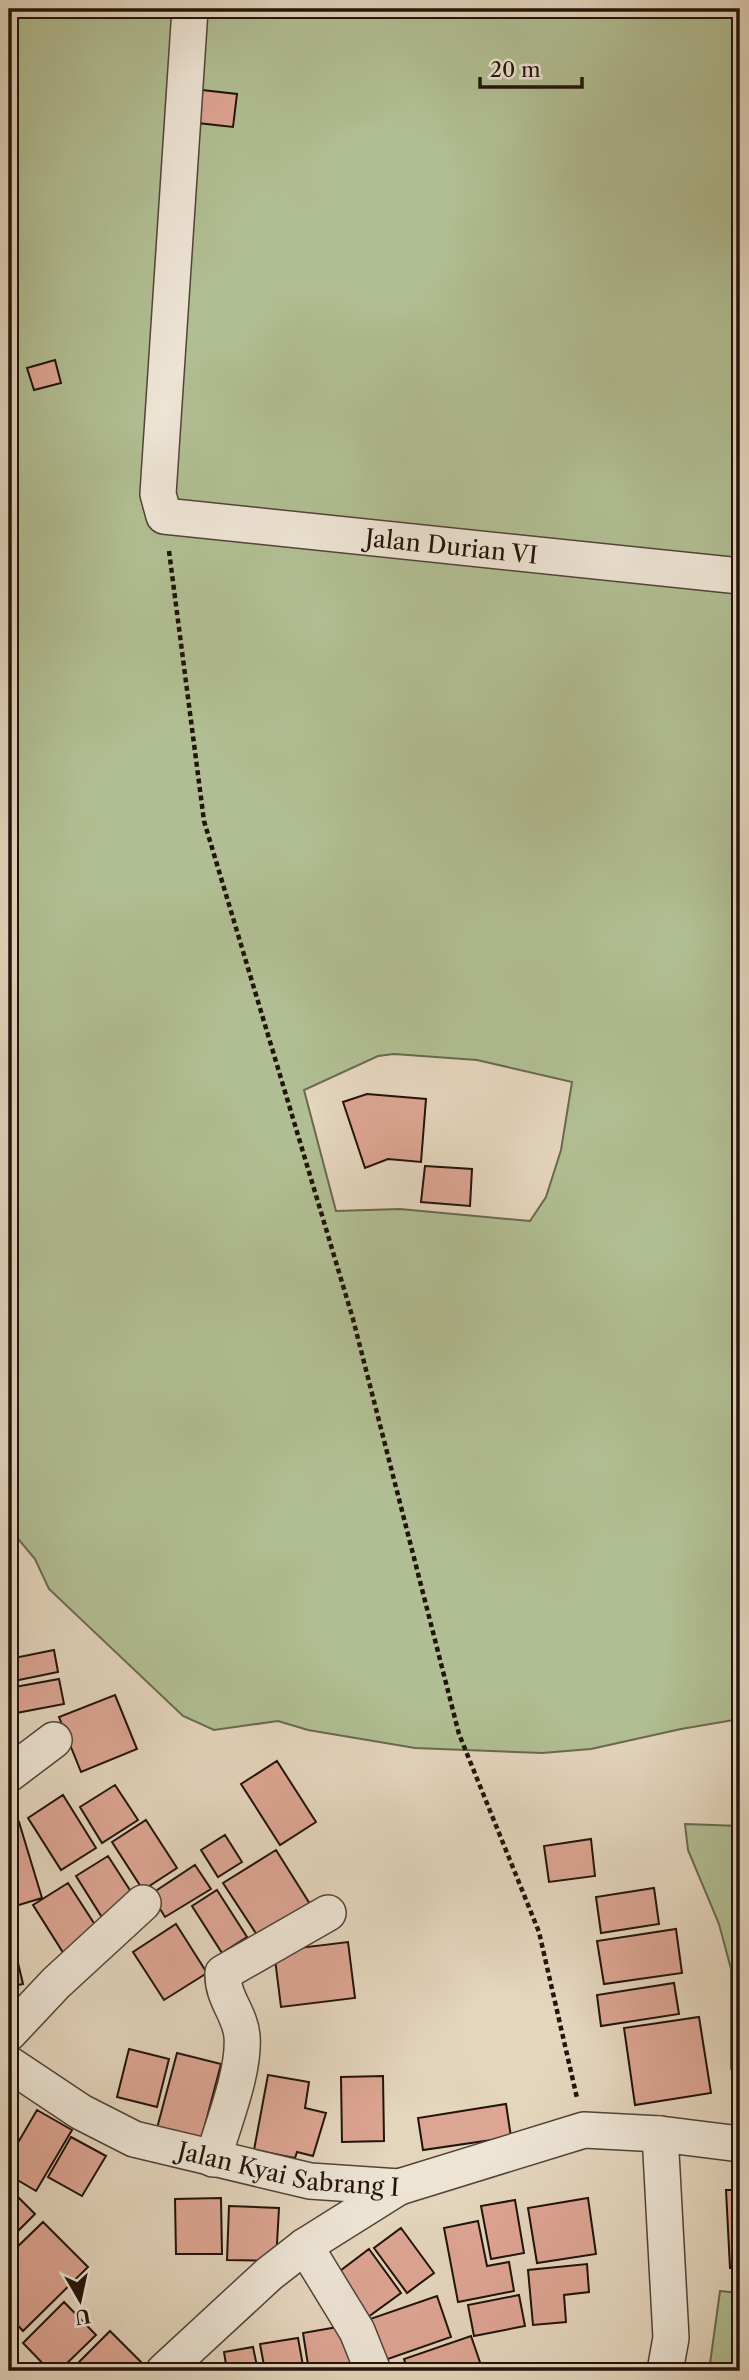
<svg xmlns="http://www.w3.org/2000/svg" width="749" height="2380" font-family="'Libre Caslon Text',serif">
  <rect width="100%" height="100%" fill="#e4d5bd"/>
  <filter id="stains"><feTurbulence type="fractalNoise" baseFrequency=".00286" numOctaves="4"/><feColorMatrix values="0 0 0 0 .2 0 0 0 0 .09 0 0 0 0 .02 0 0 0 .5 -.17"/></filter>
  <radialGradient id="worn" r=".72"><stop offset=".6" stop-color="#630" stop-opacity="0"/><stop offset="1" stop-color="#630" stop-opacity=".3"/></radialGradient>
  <path fill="#b1be93" stroke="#6a694f" stroke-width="2" fill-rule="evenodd" d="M9 9H740V1719L681 1729 591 1749 542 1753 415 1748 308 1730 278 1721 214 1730 183 1716 49 1589 35 1559 9 1528ZM394 1054 477 1060 572 1082 561 1150 546 1197 530 1221 400 1209 336 1211 304 1090 378 1056Z
    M685 1824 740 1826V2072L731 2069V1969L719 1924 688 1850Z
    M720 2291 740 2293V2371H709Z"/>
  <path fill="#dda593" stroke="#22140b" stroke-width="2" d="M193 89 237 94 233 127 189 122Z
    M55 360 61 383 34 390 27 368Z
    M367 1094 426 1099 421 1162 388 1159 365 1168 343 1102Z
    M425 1166 472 1169 470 1206 421 1202Z
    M54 1650 58 1672 9 1682V1659Z
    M59 1679 64 1704 11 1714 9 1688Z
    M115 1695 137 1749 81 1772 59 1717Z
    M277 1761 316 1822 280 1845 241 1784Z
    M115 1785 138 1820 102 1843 80 1807Z
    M63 1795 96 1848 61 1870 28 1818Z
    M146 1820 177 1868 143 1890 112 1842Z
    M19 1822 42 1898 9 1908V1825Z
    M225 1835 242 1862 218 1877 201 1850Z
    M591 1839 595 1876 549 1882 544 1846Z
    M276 1850 315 1912 263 1944 223 1883Z
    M108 1856 135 1898 103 1919 76 1876Z
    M195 1865 211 1889 165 1917 151 1894Z
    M68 1883 99 1931 64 1954 33 1905Z
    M654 1888 659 1924 601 1933 596 1897Z
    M217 1890 247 1937 222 1953 192 1906Z
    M176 1924 207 1973 164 2000 133 1952Z
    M9 1925 23 1984 9 1987Z
    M676 1929 682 1973 604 1984 597 1941Z
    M348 1942 355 1998 281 2007 274 1951Z
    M674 1983 679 2014 601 2026 597 1995Z
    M699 2017 711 2093 635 2105 624 2028Z
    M129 2049 169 2059 157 2107 117 2097Z
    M177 2053 221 2064 200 2144 156 2132Z
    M268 2075 309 2082 305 2108 326 2113 313 2156 297 2152 295 2158 254 2150Z
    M383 2076 384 2141 342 2142 341 2077Z
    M506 2104 511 2137 423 2150 418 2118Z
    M37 2110 72 2130 36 2191 9 2175V2158Z
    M71 2137 106 2156 82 2196 48 2177Z
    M9 2188 35 2214 9 2240Z
    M726 2190H740V2268H730Z
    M221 2198 222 2254H176L175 2199Z
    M588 2198 596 2254 537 2263 528 2208Z
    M515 2200 524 2253 491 2259 481 2206Z
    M229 2206 279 2208 276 2261 227 2260Z
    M478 2221 487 2266 509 2262 514 2291 458 2302 444 2228Z
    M43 2222 88 2267 23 2331 9 2316V2255Z
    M401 2228 434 2273 407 2293 374 2248Z
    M369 2249 401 2293 368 2317 336 2274Z
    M587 2264 589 2292 564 2295 566 2322 533 2325 528 2270Z
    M519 2295 525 2326 474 2336 468 2305Z
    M437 2296 451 2337 385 2360 370 2319Z
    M64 2302 96 2335 59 2371H50L23 2343Z
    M349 2325 357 2371H309L303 2333Z
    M110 2331 150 2371H70Z
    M471 2336 483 2371H408L404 2359Z
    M298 2338 304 2371H265L260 2344Z
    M253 2347 258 2371H227L224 2352Z"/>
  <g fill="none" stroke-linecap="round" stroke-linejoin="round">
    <defs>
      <g id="street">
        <path id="s1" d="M190 9 158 494 164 516 740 576"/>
        <path d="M9 1774 54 1740"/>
        <path d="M9 2033 56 1983 143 1903"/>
        <path id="s2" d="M9 2064 81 2112 134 2139 310 2181 399 2187 584 2130 660 2134 740 2144"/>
        <path d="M660 2134 671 2338 665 2371"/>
        <path d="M213 2159C223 2124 245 2071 242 2036 240 2013 222 1998 223 1973L328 1913"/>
        <path d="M305 2246 357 2331 373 2371"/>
        <path d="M164 2371 269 2274 305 2246 399 2187"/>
      </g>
    </defs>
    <use href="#street" stroke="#524438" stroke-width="38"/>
    <path stroke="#22140b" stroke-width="4.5" stroke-dasharray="5 3.5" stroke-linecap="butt" d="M169 551 204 821 353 1319 459 1734 539 1932 577 2098"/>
    <use href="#street" stroke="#ede4d4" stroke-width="35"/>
  </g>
  <g text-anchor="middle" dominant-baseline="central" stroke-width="5" stroke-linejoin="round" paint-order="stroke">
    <g font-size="24" fill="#22140b" stroke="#ede4d4">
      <text stroke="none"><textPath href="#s1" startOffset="798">Jalan Durian VI</textPath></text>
      <text stroke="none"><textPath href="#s2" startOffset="304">Jalan Kyai Sabrang I</textPath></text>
    </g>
  </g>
  <rect width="749" height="2380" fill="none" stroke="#e4d5bd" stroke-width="35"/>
  <rect x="10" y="10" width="728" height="2359" fill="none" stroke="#22140b" stroke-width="3.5"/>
  <rect x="18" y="18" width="714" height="2345" fill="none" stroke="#22140b" stroke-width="2"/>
  <g transform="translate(80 2300) rotate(171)" stroke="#ede4d4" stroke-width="5" paint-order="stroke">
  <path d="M0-5L12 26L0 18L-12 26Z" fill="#22140b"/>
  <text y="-10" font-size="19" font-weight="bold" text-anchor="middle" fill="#22140b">U</text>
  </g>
  <path d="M480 77v10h102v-10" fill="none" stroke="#22140b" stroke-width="3.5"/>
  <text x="490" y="77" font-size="21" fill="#22140b" stroke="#ede4d4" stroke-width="5" paint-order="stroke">20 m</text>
  <rect width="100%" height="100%" filter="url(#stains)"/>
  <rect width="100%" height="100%" fill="url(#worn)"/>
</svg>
